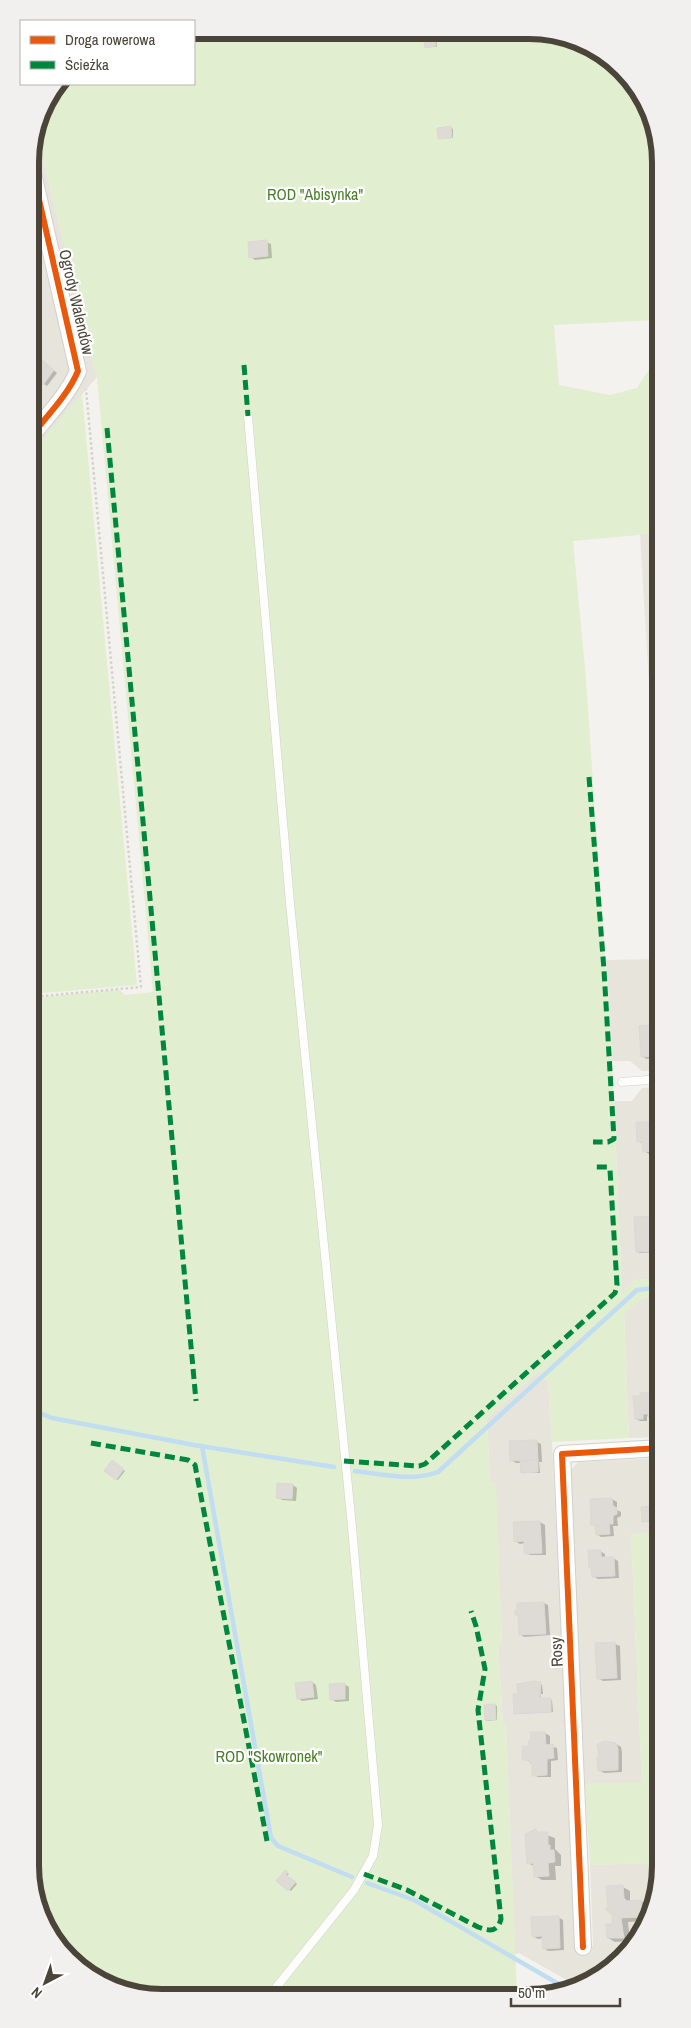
<svg xmlns="http://www.w3.org/2000/svg" width="691" height="2028" font-family="'Archivo Narrow',sans-serif">
  <rect width="100%" height="100%" fill="#f4f2ee"/>
  <path fill="#e7e4dc" d="M36 132 97 377 31 454 30 153Z
    M659 533V853L640 534Z
    M660 959V1071H642L630 1061H612L606 960Z
    M660 1087V1278L635 1280 622 1292 614 1101H632L642 1088Z
    M660 1296V1437L629 1438 624 1313 644 1297Z
    M539 1371 548 1382 552 1442 576 1947 593 1946 590 1865 649 1863 651 1917 629 1953 596 1980 579 1987 519 1953 515 1954 506 1725H503L498 1644H502L495 1484 490 1483 487 1419Z
    M660 1458V1532L631 1534 642 1783 585 1784 571 1470 578 1462Z"/>
  <path fill="#e1eecf" d="M194 30 555 33 622 68 658 136 659 336 656 320 554 325 559 385 610 395 637 388 659 354V533L573 541 586 679 612 1061 622 1291 635 1280 660 1278V1296L644 1297 624 1314 629 1438 552 1442 548 1382 539 1371 487 1419 490 1483 496 1484 502 1644 498 1645 503 1724 506 1725 517 1995 136 1996 69 1960 33 1892 31 998 117 990H120L125 995 153 992 97 377 36 132 43 104 59 84H194Z
    M82 393 137 985 31 994V454Z
    M660 1532 661 1875 651 1915 649 1863 590 1865 585 1784 642 1782 631 1534Z"/>
  <path fill="#0003" d="M434 36 436 37 437 47H426Z
    M451 128 453 129V138H439Z
    M266 242 271 244 272 258 255 260 251 257Z
    M34 355 57 373 47 386 41 382 31 394V358Z
    M656 1026 660 1028V1058L646 1059 642 1056Z
    M651 1123 660 1125V1149H657L658 1153 649 1154 644 1151 643 1144 638 1141Z
    M656 1217 658 1218 659 1237H656L657 1252 639 1253 638 1252Z
    M658 1393 660 1394V1418H654L647 1416V1421H640L636 1419Z
    M537 1442 541 1444 542 1462H539L540 1473H524L522 1472V1463H516L511 1460Z
    M113 1462 125 1471 118 1480 106 1471Z
    M658 1473H660V1515H655V1521L645 1522 643 1521 654 1507Z
    M293 1485 297 1488 296 1501 282 1500 277 1497Z
    M612 1499 617 1502V1510L621 1512V1516L617 1518 618 1526H613L614 1536 601 1537 597 1534V1527L592 1524Z
    M540 1522 545 1525 546 1555H530L526 1553 525 1543 520 1544 515 1541 514 1523Z
    M600 1551 605 1554V1558H613L618 1561 619 1578 598 1579 593 1576Z
    M544 1603 548 1605 550 1635 524 1637 520 1634 519 1616 516 1614Z
    M615 1644 620 1646 621 1680 603 1681 598 1678Z
    M312 1682 316 1685 318 1699 302 1701 298 1698Z
    M344 1684 349 1687V1701L336 1702 331 1699Z
    M541 1684 542 1685 543 1694H541V1700H552L553 1712 517 1714 519 1695Z
    M495 1705 497 1706V1720L488 1721 486 1720Z
    M532 1733H545L550 1736V1746L557 1748 558 1760 551 1761V1777H538L534 1775 533 1765 531 1762 524 1759 532 1742Z
    M616 1744 621 1747 622 1752V1772L604 1773 599 1770Z
    M535 1831 555 1838V1849L561 1855V1866H555L556 1880H542L535 1876V1867L528 1863Z
    M285 1872 289 1874 287 1876 297 1884 291 1891 278 1881Z
    M623 1887 630 1891V1902L641 1901 648 1906V1921L628 1922 630 1941 615 1942 608 1938 614 1925Z
    M558 1917 563 1920 564 1950 548 1951 544 1948 543 1938 538 1939 533 1936Z"/>
  <g fill="none" stroke-linecap="round" stroke-linejoin="round">
    <path stroke="#c0ddf1" stroke-width="4.5" d="M32 1410 52 1418 194 1445 334 1467
      M202 1446 271 1838 278 1846 352 1877
      M355 1471C382 1474 411 1482 438 1472L637 1290 660 1287
      M367 1883 414 1900 569 1990"/>
  </g>
  <path fill="#dedbd6" stroke="#dcd9d4" d="M434 34 436 46 425 48 423 36Z
    M451 126 452 138 438 139 437 128Z
    M267 240 268 256 249 258 248 242Z
    M34 353 54 370 43 385 36 380 31 386V356Z
    M656 1025 657 1042H660V1056L641 1057 639 1026Z
    M636 1122H651V1124L660 1125V1148L653 1147 654 1151 643 1152 642 1142H637Z
    M656 1216 658 1237H654L655 1251 636 1252 634 1217Z
    M659 1392 660 1416H648V1414H643V1419H635L633 1396H640V1393Z
    M537 1440 538 1460 510 1461 509 1441Z
    M112 1460 124 1469 116 1480 104 1471Z
    M538 1460V1472L521 1473 520 1461Z
    M656 1472H660V1514L653 1515 654 1521 642 1522 641 1507 653 1506 651 1479H657Z
    M277 1483 293 1484 292 1499 276 1498Z
    M612 1498 613 1506 617 1508V1514L613 1516V1524H609L610 1534 596 1535 595 1525H591L590 1499Z
    M540 1521 542 1553 524 1554V1541L514 1542 513 1522Z
    M588 1550H601V1557H614L615 1576 592 1577 591 1568H589Z
    M544 1602 546 1634 519 1635 518 1615H515V1610H517V1603Z
    M615 1642 617 1678 597 1679 595 1643Z
    M312 1681 314 1697 297 1699 295 1683Z
    M534 1681 541 1682 540 1698H551V1712L514 1714 513 1694H518L517 1684Z
    M345 1683V1699L330 1700 329 1684Z
    M495 1704 496 1720H485L484 1705Z
    M530 1732H545L546 1745 553 1744 554 1758 547 1759V1775L532 1776V1764H530L529 1760H522V1746H529L528 1741H531Z
    M605 1741 616 1743 618 1749V1770L598 1771 597 1758 599 1756 597 1744Z
    M536 1829 537 1832H548V1845H550V1850H554L555 1862 548 1863 549 1876 534 1877 533 1863 527 1864 525 1834Z
    M285 1870 288 1872 286 1875 296 1882 288 1891 276 1881Z
    M623 1885 624 1898 627 1901 641 1900 642 1917 621 1918 624 1938H607L606 1924H612V1915L605 1909 608 1906 606 1886Z
    M559 1916 560 1948 543 1949 542 1936 532 1937 531 1917Z
    M626 1954V1955L609 1969 608 1955Z"/>
  <g fill="none" stroke-linecap="round" stroke-linejoin="round">
    <defs>
      <path id="lane" d="M248 416 290 903 352 1527 378 1825 373 1856 354 1890 270 1995
        M622 1082 660 1079"/>
      <path id="street" d="M30 160 78 371C68 395 47 416 31 436
        M583 1947 562 1454 660 1448"/>
    </defs>
    <use href="#lane" stroke="#d2d0cb" stroke-width="9"/>
    <use href="#street" stroke="#d2d0cb" stroke-width="18"/>
    <path stroke="#d3d2cc" stroke-width="2.5" stroke-dasharray="2.5 2.5" stroke-linecap="butt" d="M31 997 141 987 86 389"/>
    <use href="#lane" stroke="#fdfdfc" stroke-width="8"/>
    <use href="#street" stroke="#fdfdfc" stroke-width="16"/>
    <path stroke="#00873e" stroke-width="5" stroke-dasharray="10 5" stroke-linecap="butt" d="M244 365 248 416
      M107 428 196 1401
      M589 777 604 970 614 1139 608 1142H593
      M91 1443 188 1460 195 1465 267 1841
      M344 1461 419 1466 425 1464 615 1293 617 1285 610 1170 607 1167H594
      M364 1874 407 1890 478 1927C489 1931 497 1933 501 1919L478 1710 485 1669 476 1626 471 1611"/>
    <defs>
      <path id="cycleway" d="M30 160 78 371C68 395 47 416 31 436
        M583 1947 562 1454 660 1448"/>
    </defs>
    <use href="#cycleway" stroke="#fff" stroke-width="9"/>
    <use href="#cycleway" stroke="#e8590c" stroke-width="6"/>
  </g>
  <g text-anchor="middle" dominant-baseline="central" stroke-width="4.5" stroke-linejoin="round" paint-order="stroke">
    <g font-size="16" fill="#4a7f2a" stroke="#fff">
      <text x="315" y="194">ROD "Abisynka"</text>
      <text x="269" y="1756">ROD "Skowronek"</text>
    </g>
    <g font-size="16" fill="#4b4439" stroke="#fff">
      <text transform="translate(77 302) rotate(77)">Ogrody Walendów</text>
      <text transform="translate(556 1652) rotate(-93)">Rosy</text>
    </g>
  </g>
  <path d="M0 0H691V2028H0ZM162 39H529A123 123 0 0 1 652 162V1866A123 123 0 0 1 529 1989H162A123 123 0 0 1 39 1866V162A123 123 0 0 1 162 39Z" fill="#f1f0ef" fill-rule="evenodd"/>
  <path fill="none" stroke="#4b4439" stroke-width="6" d="M162 39H529A123 123 0 0 1 652 162V1866A123 123 0 0 1 529 1989H162A123 123 0 0 1 39 1866V162A123 123 0 0 1 162 39Z"/>
  <rect x="20" y="20" width="175" height="65" fill="#ffffff" stroke="#b7b4b0"/>
  <rect x="30" y="36" width="25" height="8" fill="#e8590c" stroke="#b7b4b0"/>
  <text x="65" y="45" font-size="15" fill="#4b4439">Droga rowerowa</text>
  <rect x="30" y="61" width="25" height="8" fill="#00873e" stroke="#b7b4b0"/>
  <text x="65" y="70" font-size="15" fill="#4b4439">Ścieżka</text>
  <g transform="translate(45 1983) rotate(221)" stroke="#ffffff" stroke-width="4" paint-order="stroke">
  <path d="M0-4L9 19L0 12L-9 19Z" fill="#4b4439"/>
  <text y="-8" font-size="14" font-weight="bold" text-anchor="middle" fill="#4b4439">N</text>
  </g>
  <path d="M511 1998v8h109v-8" fill="none" stroke="#4b4439" stroke-width="2.5"/>
  <text x="518" y="1998" font-size="15" fill="#4b4439" stroke="#ffffff" stroke-width="4" paint-order="stroke">50 m</text>
</svg>
